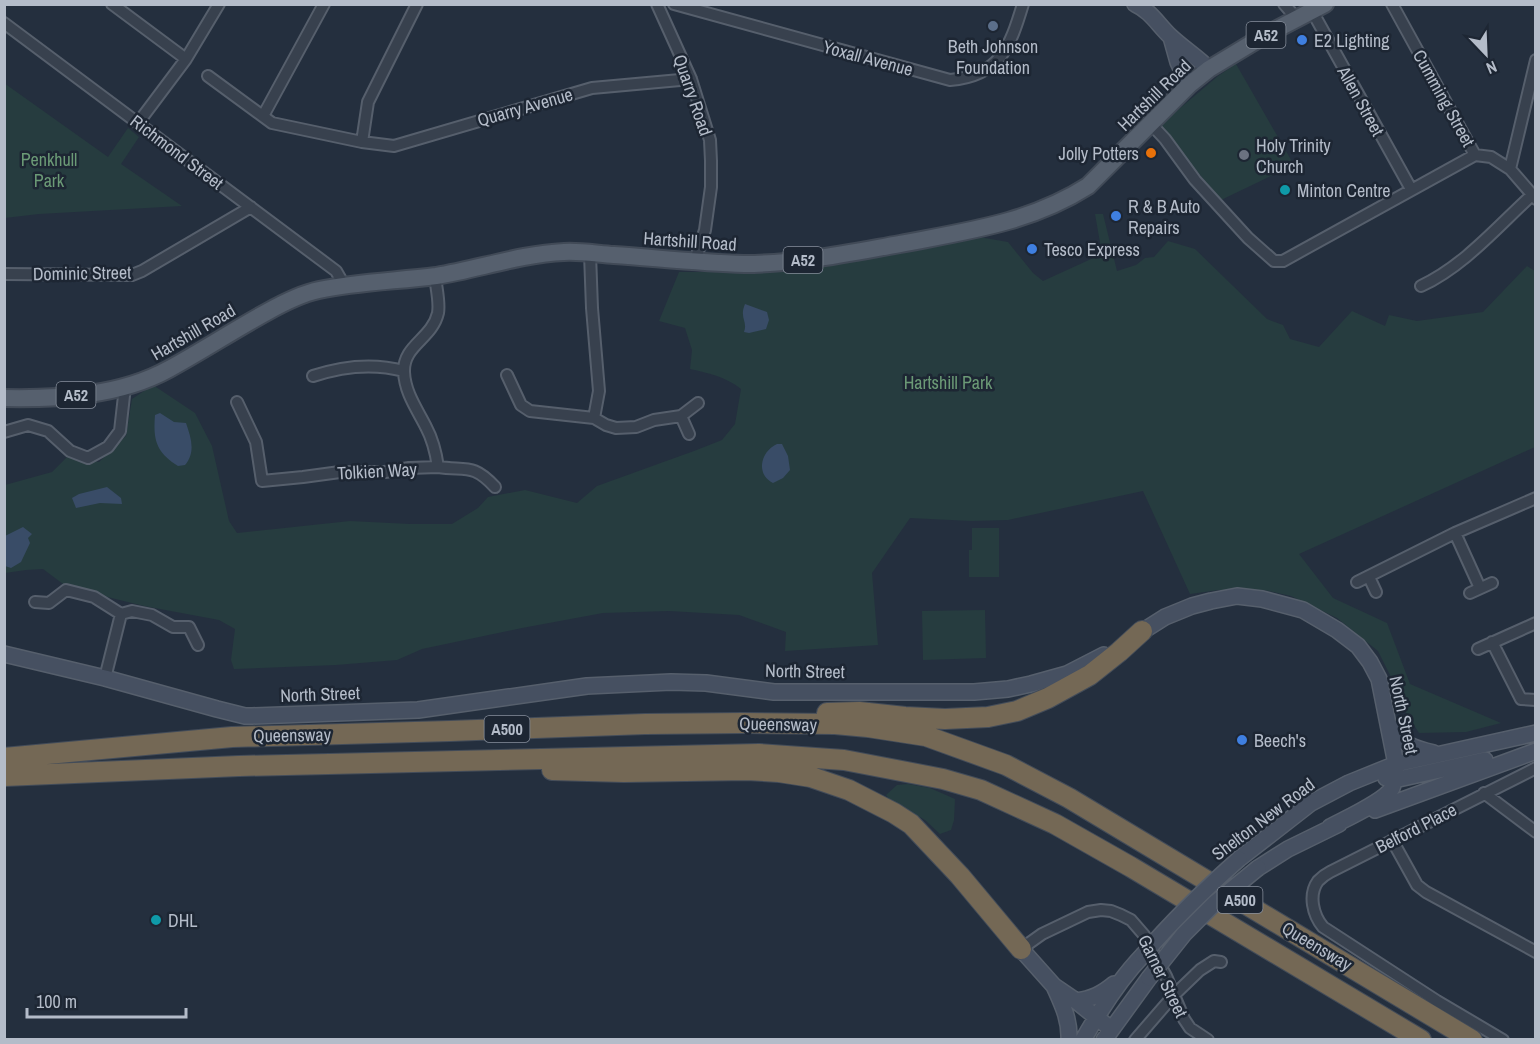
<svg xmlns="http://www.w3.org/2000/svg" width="1540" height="1044" font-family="'Archivo Narrow',sans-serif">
  <rect width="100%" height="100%" fill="#242f3e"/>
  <path fill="#263c3f" d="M1236 64 1294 165 1221 200 1159 126 1218 76Z
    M4 83 108 157 128 128 139 137 121 164 182 206 39 214 5 218Z
    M1095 214H1103L1117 271 1136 265 1145 258 1154 257 1168 241 1195 249 1267 319 1283 325 1290 339 1319 347 1352 311 1385 326 1389 315 1417 321 1483 312 1527 266 1535 271V447L1299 554 1333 598 1387 623 1410 684 1501 723 1466 732 1419 733 1397 699 1391 677 1378 651 1337 618 1291 596 1264 590H1219L1190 594 1143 491 1008 520 971 521 910 518 872 573 878 645 785 651 786 632 739 615 669 611 603 613 522 628 422 649 397 660 336 665 234 669 231 660 235 629 219 620 144 606 67 587 43 569 26 570 5 573V485L52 472 67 457 99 462 126 436 132 399 153 385 195 413 212 446 229 521 237 533 350 521 410 524H452L478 508 488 497 525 490 577 503 597 486 694 451 722 440 735 424 741 389C726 377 709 373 690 369L692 350 685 328 659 321 679 272H777L816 268 979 237 1008 242 1033 273 1043 281 1102 254Z
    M972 528H999V577H969V550H972Z
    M985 610 986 658 923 660 922 611Z
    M908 784 930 788 955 799 954 820 951 830 940 834 925 820 890 800 886 795 897 785Z"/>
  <path fill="#394c67" d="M745 304 767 312 769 320 766 329 749 333 744 332C748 321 739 318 745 304Z
    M160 413 174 422 186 423C191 438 196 452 185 465L178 466C156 452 153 440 155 415Z
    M777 444H782L788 456 790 470 783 478 773 483C755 474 761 451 777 444Z
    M107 487 121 498 122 504 100 503 76 508 72 498 79 494Z
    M23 527 32 534 28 538 30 543 21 562 11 568 5 566V536Z"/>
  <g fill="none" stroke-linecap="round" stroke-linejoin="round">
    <defs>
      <path id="street" d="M112 4 186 59
        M657 4 691 79 710 140 711 161V187L705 230 695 261
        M674 4 950 80C1000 76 1010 47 1023 4
        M1284 4 1297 19
        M1392 4 1475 155 1491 157 1510 169 1536 199
        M1312 11 1411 189
        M4 23 336 271 340 278 343 286
        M208 76 272 123 362 142 394 146 592 88 691 79
        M263 116 324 4
        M138 123 186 59 219 4
        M1151 124 1165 139 1195 180 1248 238 1274 261H1283L1475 155
        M362 142 368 102 417 4
        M1510 169 1536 60
        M590 254 592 308 599 391 594 418
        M4 274 132 275 142 271 251 207
        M1421 286C1464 266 1497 227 1532 195
        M507 375 521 405 530 411 594 418 606 425 616 428 636 427 654 420 681 416 698 403
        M313 376C343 366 374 363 404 371
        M237 402 256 442 262 481 303 477 340 472H385L409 468 438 467C436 453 433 440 426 427 417 409 405 393 404 372 403 345 432 339 438 313 440 302 436 287 435 276
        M681 416 689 434
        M4 432 28 425 48 431 70 451 88 458 108 447 120 431 125 387
        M438 467C466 471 473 463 495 487
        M1455 533 1480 588
        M1369 577 1376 592
        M1357 582 1455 533 1536 498
        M1470 593 1492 583
        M35 602 49 603 66 590 94 597 121 614
        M121 614 132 611 152 615 173 627H189L198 645
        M1492 642 1521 699 1536 700
        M1478 649 1536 623
        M105 678 121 614
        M1484 793 1536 832
        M1392 840 1417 885 1426 892 1536 952
        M1021 949 1042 934 1088 912 1101 910 1111 911 1121 915 1131 920 1144 935 1166 976 1184 1019 1190 1028 1208 1040
        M1135 1040 1174 995 1200 970 1214 961 1221 962
        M1503 1040 1437 1001 1323 927C1313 915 1308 895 1318 881 1321 878 1326 874 1330 872L1536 768"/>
      <path id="secondary" d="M1135 4C1151 11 1159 26 1171 37 1184 49 1197 57 1209 69
        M1171 37 1178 62 1189 85
        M1135 636 1165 617 1192 606 1211 601 1237 596 1262 599 1303 610 1337 630 1358 646 1370 662 1379 679 1396 764C1395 772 1395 781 1392 788 1385 801 1345 819 1330 827
        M4 654 105 678 217 709 245 716H252L418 710 587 686 671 682 706 683 774 692H974L1008 689 1031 684 1067 674 1104 655
        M1390 726C1405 745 1411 748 1434 753
        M1386 778 1394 780 1485 760
        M1375 810 1536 751
        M1239 859 1311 803 1349 783 1396 764 1536 733
        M1258 868 1288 849 1339 824
        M1021 949 1054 986 1076 1001 1111 1029
        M1054 986C1062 1004 1070 1019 1069 1040
        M1076 1001C1092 999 1102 994 1114 984
        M1083 1040C1100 1010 1119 980 1143 955
        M1104 1040 1149 978"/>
      <path id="primary" d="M4 398C60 399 120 396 169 369 202 351 234 330 267 312 283 303 300 294 319 290 357 282 397 281 436 276 479 269 521 254 564 252 580 251 598 254 614 255 657 258 701 263 744 264 797 264 849 253 900 244 967 231 1030 223 1088 186L1189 85 1209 69 1262 37 1325 4"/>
      <path id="highway" d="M827 713 859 712 905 717 945 719 988 717 1017 711 1048 698 1090 675 1119 652 1142 631
        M4 758 232 737 450 731 645 724 743 723 835 724 868 727 926 736 1006 765 1069 798 1472 1040
        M552 770 624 772 747 770 779 772 811 777 849 790 894 813 911 824 960 876 1021 949
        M4 776 239 766 759 754 844 760 943 779 981 790 1055 824 1131 867 1421 1040"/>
    </defs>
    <use href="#street" stroke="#565f6c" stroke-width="14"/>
    <use href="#secondary" stroke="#565f6c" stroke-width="18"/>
    <use href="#primary" stroke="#414a57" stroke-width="20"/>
    <use href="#highway" stroke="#434c59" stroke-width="22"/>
    <use href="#street" stroke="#38414e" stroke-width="10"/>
    <use href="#secondary" stroke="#465061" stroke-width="15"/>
    <use href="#primary" stroke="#56606e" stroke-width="16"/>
    <use href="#highway" stroke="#746855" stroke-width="20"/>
    <defs>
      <path id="secondary-bridge" d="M1143 955C1174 919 1204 890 1239 859
        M1149 978 1184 934 1215 903 1258 868"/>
    </defs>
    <use href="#secondary-bridge" stroke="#565f6c" stroke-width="18" stroke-linecap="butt"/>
    <use href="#secondary-bridge" stroke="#465061" stroke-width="15"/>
  </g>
  <circle fill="#5c6f8a" stroke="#1d2633" stroke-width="2" cx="993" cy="26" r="6"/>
  <g fill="#3f7fe0" stroke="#1d2633" stroke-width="2">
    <circle cx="1302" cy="40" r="6"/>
    <circle cx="1116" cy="216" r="6"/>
    <circle cx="1032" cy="249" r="6"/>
    <circle cx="1242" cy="740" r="6"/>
  </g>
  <circle fill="#e8710a" stroke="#1d2633" stroke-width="2" cx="1151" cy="153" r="6"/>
  <circle fill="#6b7280" stroke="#1d2633" stroke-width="2" cx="1244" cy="155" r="6"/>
  <g fill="#0f9aa8" stroke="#1d2633" stroke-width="2">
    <circle cx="1285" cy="190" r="6"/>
    <circle cx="156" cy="920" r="6"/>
  </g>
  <g text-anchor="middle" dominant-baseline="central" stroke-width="5" stroke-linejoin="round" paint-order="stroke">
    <g fill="#1d2633" stroke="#878f9c" stroke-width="1.5">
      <rect x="1246.5" y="22" width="39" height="26" rx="4.5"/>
      <rect x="783.5" y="247" width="39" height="26" rx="4.5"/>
      <rect x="56.5" y="382" width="39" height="26" rx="4.5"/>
      <rect x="484.5" y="716" width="45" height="26" rx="4.5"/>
      <rect x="1217.5" y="887" width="45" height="26" rx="4.5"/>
    </g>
    <g font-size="16" font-weight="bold" fill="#b4bcc9">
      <text x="1266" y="35">A52</text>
      <text x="803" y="260">A52</text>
      <text x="76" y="395">A52</text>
      <text x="507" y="729">A500</text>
      <text x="1240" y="900">A500</text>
    </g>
    <g font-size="18" fill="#b4bcc9" stroke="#1d2633" text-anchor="start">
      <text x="1314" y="40">E2 Lighting</text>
      <text x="993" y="46" text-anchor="middle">Beth Johnson<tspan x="993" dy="21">Foundation</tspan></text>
      <text x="1256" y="145">Holy Trinity<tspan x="1256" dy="21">Church</tspan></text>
      <text x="1139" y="153" text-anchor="end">Jolly Potters</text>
      <text x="1297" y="190">Minton Centre</text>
      <text x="1128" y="206">R &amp; B Auto<tspan x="1128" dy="21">Repairs</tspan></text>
      <text x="1044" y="249">Tesco Express</text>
      <text x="1254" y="740">Beech's</text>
      <text x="168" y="920">DHL</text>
    </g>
    <g font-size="18" fill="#b4bcc9" stroke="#1d2633">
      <text transform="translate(868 58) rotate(15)">Yoxall Avenue</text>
      <text transform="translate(693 95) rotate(71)">Quarry Road</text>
      <text transform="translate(1154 95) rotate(-44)">Hartshill Road</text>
      <text transform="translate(1444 98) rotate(61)">Cumming Street</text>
      <text transform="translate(1361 101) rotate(61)">Allen Street</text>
      <text transform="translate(525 107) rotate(-16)">Quarry Avenue</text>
      <text transform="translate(177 152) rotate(37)">Richmond Street</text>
      <text transform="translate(690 241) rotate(4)">Hartshill Road</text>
      <text transform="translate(82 273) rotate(-1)">Dominic Street</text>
      <text transform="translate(193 332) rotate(-30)">Hartshill Road</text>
      <text transform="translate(377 471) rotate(-3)">Tolkien Way</text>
      <text transform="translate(805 671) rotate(1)">North Street</text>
      <text transform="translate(320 694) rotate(-2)">North Street</text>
      <text transform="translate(1404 715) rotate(78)">North Street</text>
      <text transform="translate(778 724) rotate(1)">Queensway</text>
      <text transform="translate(292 735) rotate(-1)">Queensway</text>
      <text transform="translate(1263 819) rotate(-37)">Shelton New Road</text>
      <text transform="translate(1416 828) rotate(-27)">Belford Place</text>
      <text transform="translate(1317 946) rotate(31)">Queensway</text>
      <text transform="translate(1163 976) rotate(64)">Garner Street</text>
    </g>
    <g font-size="18" fill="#6b9a76" stroke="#1d2633">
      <text x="49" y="159">Penkhull<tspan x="49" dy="21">Park</tspan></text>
      <text x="948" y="382">Hartshill Park</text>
    </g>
  </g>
  <rect width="1540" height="1044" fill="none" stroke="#b4bcc9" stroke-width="12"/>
  <g transform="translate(1486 54) rotate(157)" stroke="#1d2633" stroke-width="4.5" paint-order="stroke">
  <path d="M0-4.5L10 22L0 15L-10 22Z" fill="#b4bcc9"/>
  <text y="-9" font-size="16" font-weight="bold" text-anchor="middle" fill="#b4bcc9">N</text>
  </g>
  <path d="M27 1008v9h159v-9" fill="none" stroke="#b4bcc9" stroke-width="3"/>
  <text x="36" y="1008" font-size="18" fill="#b4bcc9" stroke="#1d2633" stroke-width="4.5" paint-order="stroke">100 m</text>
</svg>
